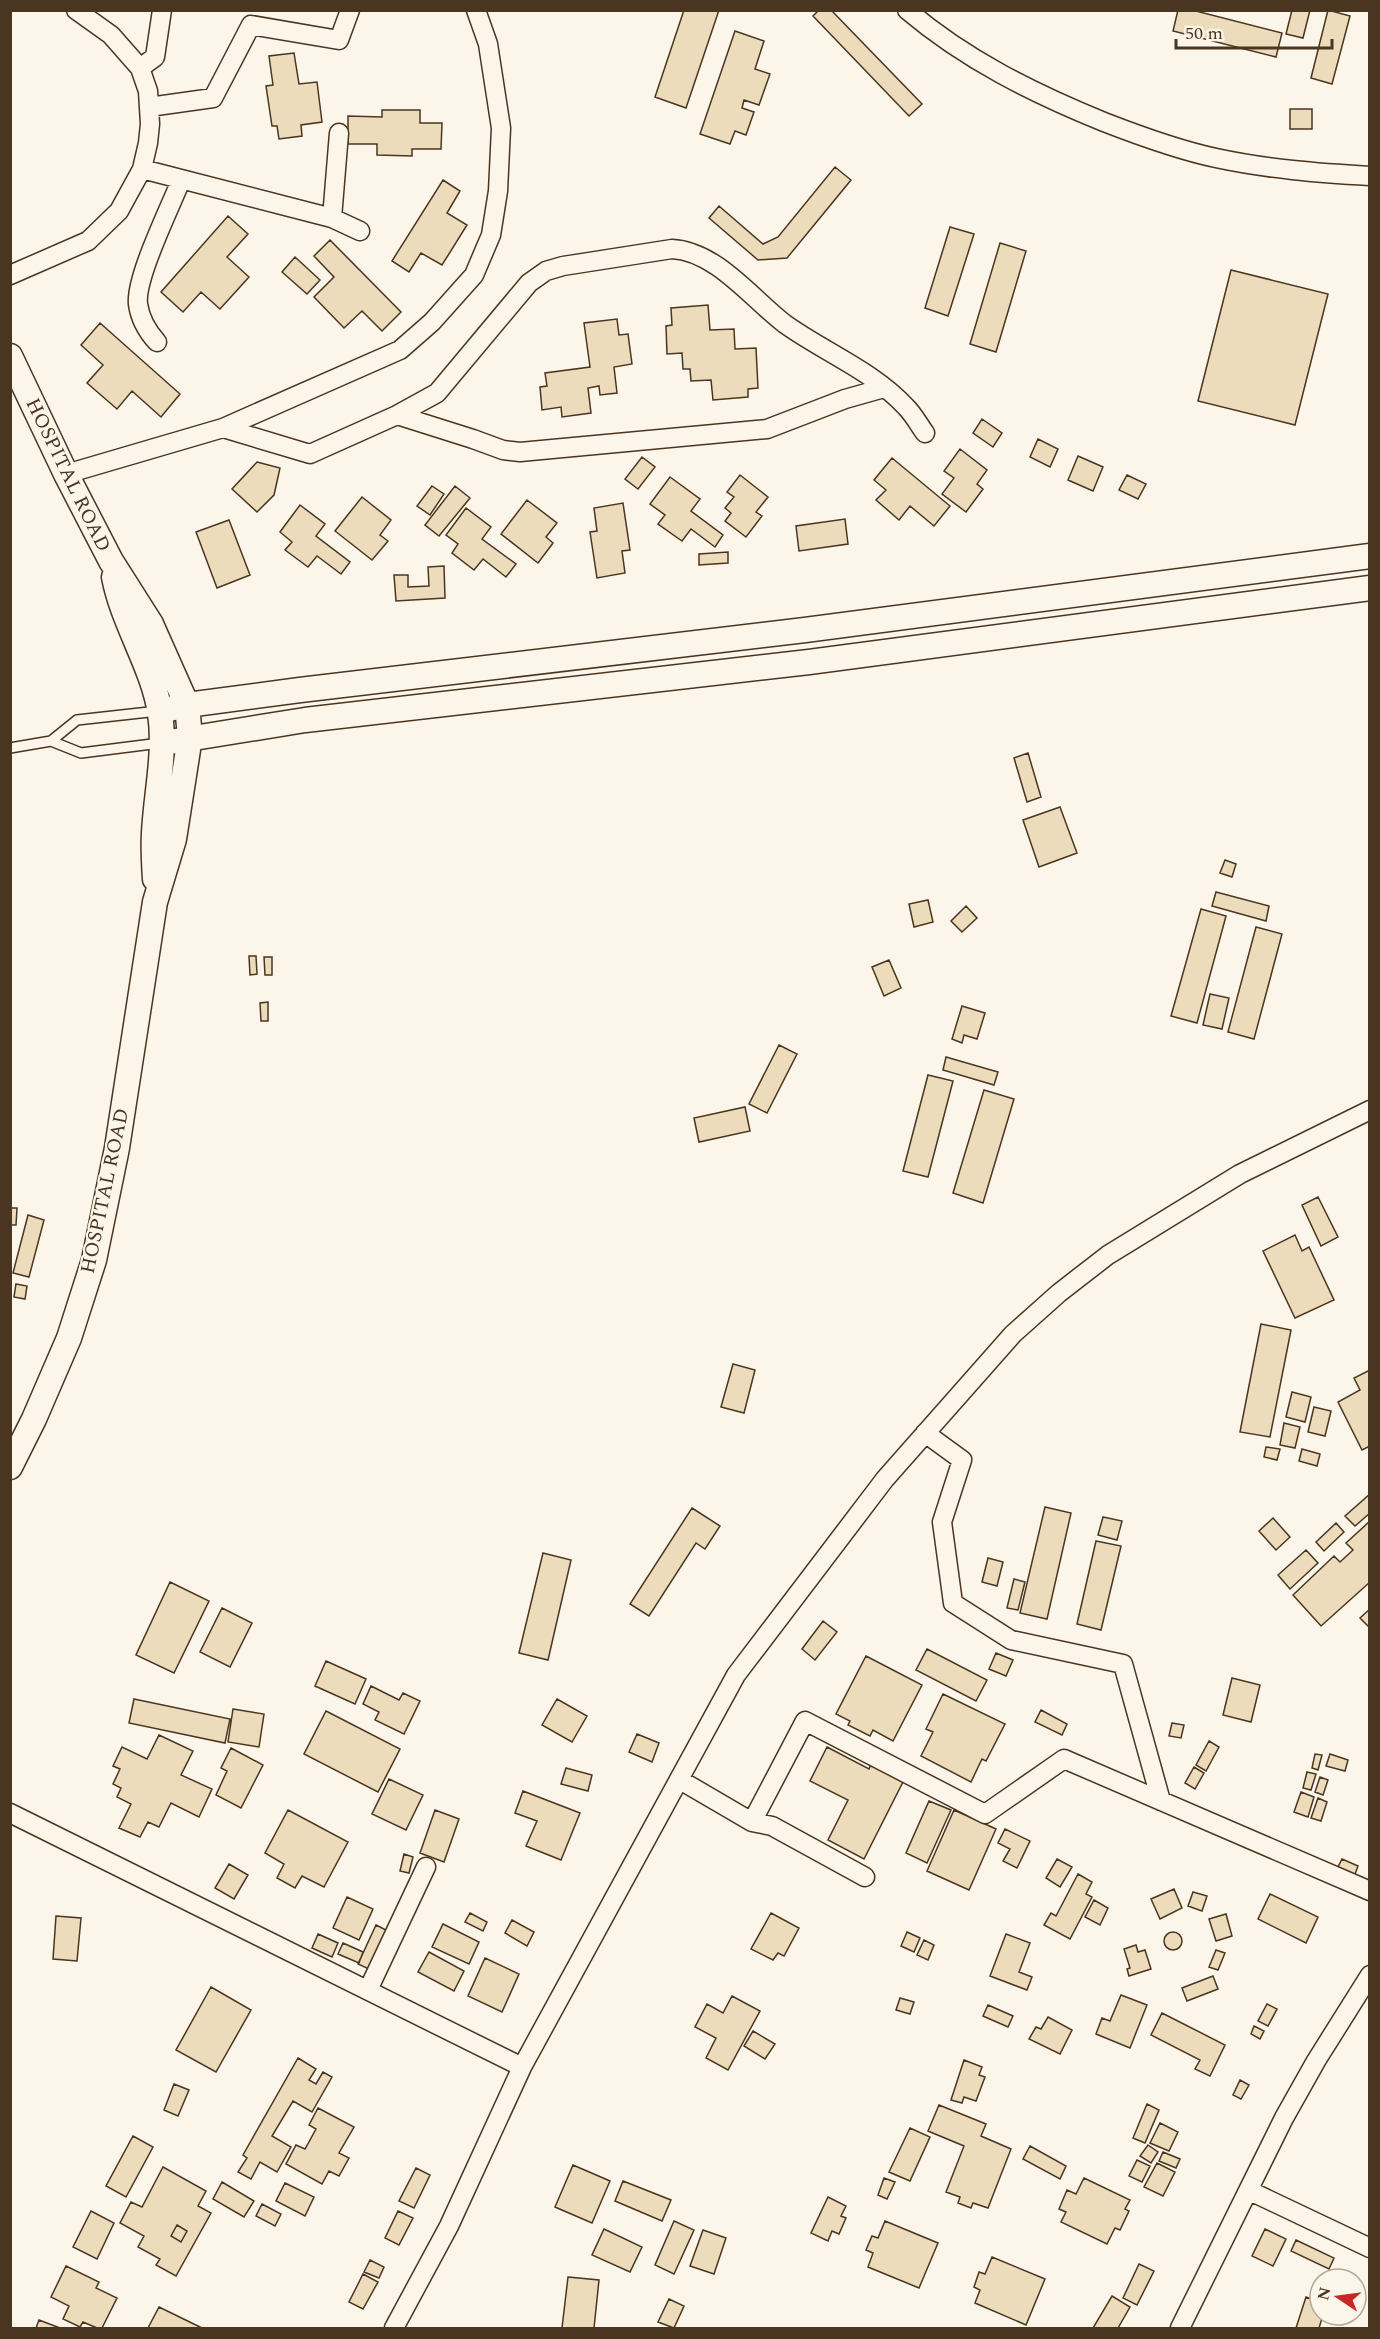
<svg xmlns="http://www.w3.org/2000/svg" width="1380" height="2339" font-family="Spectral,serif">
  <rect width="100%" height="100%" fill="#fbf6e9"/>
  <path fill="#ecdcbc" stroke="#4a3520" stroke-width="1.5" fill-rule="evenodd" d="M684 10H719L686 108 655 97Z
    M819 10H831L922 104 909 116 813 16Z
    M1178 10H1192L1282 33 1276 57 1173 31Z
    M1292 10H1310L1303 38 1286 34Z
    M1328 10 1350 16 1332 84 1311 78Z
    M735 31 764 41 755 69 770 74 759 105 744 100 742 108 754 112 746 135 735 131 730 144 700 134Z
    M294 53 299 84 317 82 322 122 301 125 302 136 279 139 277 126H272L266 86 273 85 269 56Z
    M1290 109H1312V129H1290Z
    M382 110H420V123H442L441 149H412V156L377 155V144H348V116L382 117Z
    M835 167 851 180 787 258 758 260 709 218 719 206 763 244 778 237Z
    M443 180 460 191 447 213 467 225 442 265 421 253 409 272 392 261Z
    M228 216 248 234 227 257 249 277 220 309 201 292 183 312 161 292Z
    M950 227 974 234 948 316 925 308Z
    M330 240 401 312 382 331 362 311 344 328 314 297 334 277 314 256Z
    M1000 243 1026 251 996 352 970 344Z
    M295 257 320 280 307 294 282 272Z
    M1231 270 1328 294 1295 425 1198 401Z
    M708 305 710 330 734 329 735 349 756 348 758 388 748 389V397L713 400 711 380 691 381 690 369H683L682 353 667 354 666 326 672 325 671 308Z
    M617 319 619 335 628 334 632 364 614 367 617 393 600 395 599 386 588 388 591 413 562 417 561 407 542 410 540 387 547 386 545 373 590 367 584 323Z
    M100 323 180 394 161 417 132 391 117 409 87 383 103 365 81 345Z
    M982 419 1002 433 993 447 973 433Z
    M1038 439 1058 449 1050 467 1030 457Z
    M960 449 987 470 977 484 983 489 966 512 942 494 954 478 944 471Z
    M1078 456 1103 467 1093 491 1068 480Z
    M642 457 655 467 638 489 625 479Z
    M892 458 950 506 934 526 910 506 899 520 876 500 886 490 874 480Z
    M257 462 280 468 274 495 257 512 232 489Z
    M740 475 768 497 756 512 762 516 746 537 725 521 731 513 725 508 734 497 727 492Z
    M1127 475 1146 484 1138 499 1119 490Z
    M670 477 700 499 691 511 723 535 715 547 691 529 682 541 658 524 665 515 650 504Z
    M432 486 444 494 430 515 417 506Z
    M455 486 470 498 439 536 425 525Z
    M362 497 391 520 380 535 388 541 372 560 335 531Z
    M527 500 557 523 546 537 553 543 538 563 501 534Z
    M623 503 630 550 622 551 625 573 597 578 590 532 597 531 594 508Z
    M300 505 325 524 316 536 350 562 341 574 317 556 308 567 285 550 292 542 280 532Z
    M466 508 491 527 482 539 516 564 506 577 483 559 474 570 452 553 458 544 446 535Z
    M845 519 848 544 799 551 796 526Z
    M229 520 250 575 217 588 196 532Z
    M728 552V563L699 565V554Z
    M444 566 445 598 396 601 394 575H408V587L429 586 428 567Z
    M1028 753 1041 797 1027 802 1014 758Z
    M1060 807 1077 853 1039 867 1023 820Z
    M1225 860 1236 864 1232 877 1220 873Z
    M1216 892 1269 906 1266 921 1212 906Z
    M928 900 933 922 914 927 909 904Z
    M966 906 977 918 962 932 951 921Z
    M1201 909 1226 916 1197 1023 1171 1016Z
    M1256 927 1282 934 1254 1039 1228 1032Z
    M249 956H256L257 974 250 975Z
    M264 957H272V975H265Z
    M889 960 901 988 884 996 872 967Z
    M1210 994 1229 998 1222 1029 1203 1025Z
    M268 1002V1021H261L260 1003Z
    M962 1006 985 1013 977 1039 964 1035 962 1043 952 1039Z
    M779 1045 797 1054 767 1113 749 1104Z
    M946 1057 998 1072 994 1085 943 1070Z
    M928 1075 953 1081 928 1177 903 1171Z
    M984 1090 1014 1099 983 1203 953 1193Z
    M745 1107 750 1131 699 1142 694 1118Z
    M1318 1197 1338 1237 1321 1246 1302 1205Z
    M10 1208H17L16 1225H10Z
    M28 1215 44 1220 29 1277 13 1273Z
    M1295 1235 1302 1251 1309 1247 1334 1300 1295 1318 1263 1251Z
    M16 1284 27 1286 25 1299 14 1297Z
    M1261 1324 1291 1330 1270 1437 1240 1432Z
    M733 1364 755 1370 744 1413 721 1407Z
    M1370 1370V1446L1362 1450 1338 1402 1360 1390 1354 1378Z
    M1292 1392 1311 1397 1305 1422 1286 1417Z
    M1314 1407 1331 1411 1325 1436 1308 1432Z
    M1284 1423 1300 1427 1295 1448 1280 1445Z
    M1266 1447 1280 1449 1277 1460 1264 1457Z
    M1302 1449 1320 1454 1317 1466 1299 1461Z
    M1370 1494V1513L1355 1526 1345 1516Z
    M1045 1507 1071 1513 1047 1619 1020 1613Z
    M692 1508 720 1526 705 1549 696 1543 649 1616 630 1604Z
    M1103 1517 1122 1521 1117 1540 1098 1535Z
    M1273 1518 1290 1537 1276 1550 1259 1531Z
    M1370 1521V1582L1321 1626 1293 1595 1334 1556 1340 1562 1353 1550 1346 1543Z
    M1336 1523 1344 1532 1324 1551 1316 1542Z
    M1096 1541 1121 1546 1101 1630 1077 1624Z
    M1306 1550 1318 1563 1290 1589 1278 1575Z
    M543 1553 571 1560 548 1660 519 1653Z
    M988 1558 1003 1562 997 1586 982 1582Z
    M1014 1579 1025 1582 1018 1610 1007 1608Z
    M170 1582 209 1601 174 1673 136 1655Z
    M222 1608 252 1623 230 1667 200 1652Z
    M1370 1609V1628L1360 1618Z
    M823 1621 837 1632 815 1660 802 1649Z
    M927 1649 987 1680 976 1701 916 1670Z
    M996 1653 1013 1660 1006 1676 989 1669Z
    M866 1656 922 1685 893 1741 873 1730 870 1736 848 1725 850 1721 836 1714Z
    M326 1661 366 1679 355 1704 315 1686Z
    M1232 1678 1260 1685 1251 1722 1223 1715Z
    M371 1686 399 1700 403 1693 420 1701 404 1734 375 1720 379 1712 363 1704Z
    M943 1694 1005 1724 986 1761 982 1759 971 1782 921 1756 933 1732 926 1729Z
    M134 1699 230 1719 225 1743 129 1723Z
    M557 1699 587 1716 572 1742 542 1725Z
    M233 1709 264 1714 259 1747 228 1742Z
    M1041 1710 1067 1724 1062 1735 1035 1722Z
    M326 1711 400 1749 378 1792 304 1754Z
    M1172 1723 1184 1725 1181 1738 1169 1736Z
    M637 1734 659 1743 652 1762 629 1752Z
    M159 1735 193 1751 181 1775 212 1789 199 1817 171 1803 159 1827 148 1822 140 1837 119 1828 131 1804 117 1797 121 1788 113 1784 120 1769 113 1766 122 1747 147 1759Z
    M1209 1741 1219 1747 1206 1771 1196 1765Z
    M827 1747 869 1769 873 1759 906 1776 864 1859 828 1840 848 1800 810 1781Z
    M231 1748 263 1765 241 1808 216 1795 227 1771 221 1768Z
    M1315 1754 1322 1755 1318 1770 1312 1768Z
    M1330 1754 1348 1760 1345 1771 1326 1766Z
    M1194 1767 1204 1773 1195 1789 1185 1783Z
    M566 1768 592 1775 588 1791 561 1784Z
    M1307 1772 1316 1774 1311 1790 1303 1788Z
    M1320 1777 1328 1780 1323 1795 1315 1792Z
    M389 1779 423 1795 406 1830 372 1814Z
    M523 1791 580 1813 561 1860 526 1846 537 1821 515 1813Z
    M1301 1792 1314 1797 1308 1817 1294 1812Z
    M1318 1798 1327 1802 1321 1821 1311 1818Z
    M929 1801 951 1810 927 1863 906 1853Z
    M288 1810 348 1842 324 1887 302 1876 295 1888 277 1878 284 1864 265 1853Z
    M435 1810 459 1819 444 1862 420 1853Z
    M954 1810 996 1829 969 1890 927 1871Z
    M1005 1829 1030 1841 1017 1868 1003 1861 1010 1849 998 1843Z
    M404 1854 413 1857 409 1873 400 1871Z
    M1057 1859 1072 1867 1060 1887 1046 1878Z
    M1342 1859 1358 1866 1354 1877 1337 1869Z
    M229 1864 248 1875 234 1899 215 1888Z
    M1078 1874 1092 1882 1086 1894 1092 1897 1070 1939 1044 1925 1051 1913 1056 1916Z
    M1174 1889 1182 1908 1160 1919 1151 1899Z
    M1193 1892 1207 1896 1202 1911 1188 1906Z
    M1270 1894 1318 1917 1306 1943 1258 1919Z
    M347 1897 373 1909 359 1940 333 1928Z
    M1094 1900 1108 1908 1100 1925 1085 1917Z
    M470 1913 487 1922 483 1931 465 1922Z
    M771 1913 799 1928 784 1956 778 1953 773 1960 751 1949Z
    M1226 1914 1232 1936 1216 1941 1209 1919Z
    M56 1916 81 1918 77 1961 53 1959Z
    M512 1920 534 1932 527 1946 505 1933Z
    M443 1924 479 1942 469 1964 432 1947Z
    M376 1925 388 1931 371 1970 358 1964Z
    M907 1932 920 1938 914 1952 901 1946Z
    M1164 1941a9 9 0 1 1 18 0a9 9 0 1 1-18 0Z
    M318 1934 338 1943 332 1957 312 1948Z
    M1006 1934 1030 1943 1019 1972 1032 1977 1027 1990 990 1976Z
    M924 1940 934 1945 928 1960 917 1955Z
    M343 1943 363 1952 359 1963 338 1954Z
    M1136 1945 1138 1952 1145 1950 1151 1969 1129 1976 1127 1969 1130 1968 1124 1949Z
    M1216 1950 1225 1953 1218 1970 1209 1967Z
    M429 1952 464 1971 454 1991 418 1972Z
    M485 1958 519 1974 502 2012 468 1996Z
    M1213 1976 1218 1989 1187 2001 1182 1988Z
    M211 1987 251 2010 216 2072 176 2050Z
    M1121 1995 1147 2005 1130 2048 1096 2034 1102 2018 1110 2021Z
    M732 1996 760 2011 728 2070 706 2058 716 2038 695 2027 707 2004 723 2013Z
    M900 1998 914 2002 910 2014 896 2010Z
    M1267 2004 1277 2009 1268 2026 1258 2021Z
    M988 2005 1013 2016 1008 2027 983 2016Z
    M1162 2013 1225 2045 1210 2076 1195 2069 1200 2060 1151 2035Z
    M1048 2017 1072 2030 1060 2054 1029 2039 1036 2027 1041 2029Z
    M1254 2026 1264 2031 1260 2039 1251 2034Z
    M753 2031 775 2044 765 2059 744 2046Z
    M298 2058 316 2069 309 2080 316 2084 323 2072 332 2077 312 2112 293 2101 272 2136 291 2147 277 2172 260 2162 251 2179 238 2172 247 2158 243 2155Z
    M964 2060 982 2067 979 2075 985 2077 976 2101 964 2097 962 2103 951 2100Z
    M1240 2080 1249 2085 1241 2099 1233 2095Z
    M174 2084 189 2090 178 2116 164 2110Z
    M1147 2104 1159 2110 1145 2143 1133 2138Z
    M939 2105 986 2124 981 2136 1011 2149 988 2208 973 2203 971 2208 958 2203 960 2197 946 2192 964 2146 928 2131Z
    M318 2108 354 2127 339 2153 349 2158 339 2176 329 2171 322 2184 286 2164 296 2145 305 2149 316 2129 309 2125Z
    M1160 2123 1178 2132 1169 2151 1150 2143Z
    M910 2128 930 2137 910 2181 889 2172Z
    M133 2136 153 2147 126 2197 106 2186Z
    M1148 2145 1158 2152 1151 2163 1140 2156Z
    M1030 2146 1066 2166 1060 2179 1023 2159Z
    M1163 2152 1180 2159 1176 2168 1159 2161Z
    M1137 2160 1150 2166 1142 2182 1129 2176Z
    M1157 2163 1175 2172 1163 2196 1144 2187Z
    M573 2165 610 2181 592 2223 555 2207Z
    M163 2167 206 2191 198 2206 211 2213 176 2276 156 2265 160 2259 138 2247 144 2236 120 2223 131 2202 142 2207ZM177 2225 187 2231 181 2242 171 2236Z
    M416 2168 430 2175 414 2208 399 2201Z
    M884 2178 895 2182 887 2199 878 2195Z
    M1084 2178 1130 2200 1125 2209 1129 2211 1120 2230 1115 2228 1107 2244 1061 2222 1066 2212 1059 2209 1067 2190 1076 2194Z
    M623 2181 671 2200 662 2221 615 2201Z
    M222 2182 254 2201 244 2217 213 2199Z
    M285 2183 314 2197 305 2216 276 2201Z
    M828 2197 846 2206 841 2216 846 2218 839 2234 832 2231 828 2241 811 2233Z
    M262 2204 281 2214 275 2226 256 2216Z
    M91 2211 114 2223 97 2259 73 2247Z
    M398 2211 413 2218 399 2245 385 2238Z
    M674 2221 694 2230 674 2274 655 2265Z
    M885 2221 938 2243 919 2288 868 2267 873 2253 866 2250 872 2236 878 2238Z
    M177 2225 187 2231 181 2242 171 2236Z
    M604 2229 642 2247 630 2272 592 2255Z
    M1265 2229 1286 2239 1273 2266 1252 2256Z
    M703 2230 726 2238 714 2274 690 2266Z
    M1296 2240 1334 2258 1329 2269 1291 2251Z
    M992 2257 1045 2279 1026 2325 975 2303 980 2290 974 2287 979 2272 985 2274Z
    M370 2260 384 2267 379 2278 364 2272Z
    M1139 2264 1154 2271 1137 2305 1123 2298Z
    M66 2266 99 2282 96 2288 117 2298 102 2328H97L83 2322 80 2327 63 2319 69 2306 51 2297Z
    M363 2274 378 2282 363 2309 349 2302Z
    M568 2277 599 2280 594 2328H562Z
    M1112 2296 1130 2307 1118 2328H1093Z
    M1306 2297 1320 2302V2315H1323L1319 2328H1296Z
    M669 2299 684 2306 674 2328 658 2322Z
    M159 2307 202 2328H148Z
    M39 2320 60 2328H36Z"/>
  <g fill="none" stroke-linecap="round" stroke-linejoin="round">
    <defs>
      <path id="service" d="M51 741 81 753 160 743
        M10 748 51 741 77 720 158 711"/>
      <path id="minor" d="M907 10C966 60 1033 93 1104 122 1140 136 1178 150 1216 158 1267 169 1318 173 1370 176
        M140 68 155 57 162 10
        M149 107 213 98 251 25 339 40 350 10
        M142 169 332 218 360 231
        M332 218 339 133
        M10 275 88 241 119 211 142 169 148 143 150 124 148 91 140 68 111 35 76 10
        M157 342C147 331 140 319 138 304 135 278 170 208 181 180
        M397 415 473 439 503 450 520 452 767 429 845 399 884 388
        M223 428 310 454 397 415 437 393 529 283 546 271 563 266 672 249C716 251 752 299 785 324 824 352 873 371 906 407 914 415 919 425 925 433
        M66 474 223 428 400 350 432 322 474 275 491 235 498 191 501 128 488 44 476 10
        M925 1433 962 1460 942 1522 953 1603 1011 1640 1123 1664 1161 1801
        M680 1780 752 1822 805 1721 985 1814 1064 1759 1370 1891
        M10 1813 522 2067
        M752 1822 772 1826 865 1877
        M368 1990 426 1867
        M1250 2191 1370 2248
        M394 2328 449 2226 522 2067 736 1675 885 1479 1013 1334 1059 1293 1108 1255 1240 1174 1370 1110
        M1180 2328 1284 2118 1316 2061 1370 1975"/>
      <path id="tertiary" d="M10 356 66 474 111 561 151 624 187 705 190 737 174 839 155 902 117 1148 94 1260 69 1338 34 1419 10 1467
        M114 577C123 624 153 667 160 713 166 753 156 793 154 833 153 848 154 864 155 879
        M160 711 187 705 300 690 805 630 1370 556
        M163 743 305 720 809 662 1370 588"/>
    </defs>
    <use href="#service" stroke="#4a3520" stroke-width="12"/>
    <use href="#minor" stroke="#4a3520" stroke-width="21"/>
    <use href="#tertiary" stroke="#4a3520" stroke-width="27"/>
    <use href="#service" stroke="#fbf6e9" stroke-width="9"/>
    <use href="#minor" stroke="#fbf6e9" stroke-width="18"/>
    <use href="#tertiary" stroke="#fbf6e9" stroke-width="24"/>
  </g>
  <g text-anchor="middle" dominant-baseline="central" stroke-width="4.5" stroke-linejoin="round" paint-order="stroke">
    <g font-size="20" fill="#4a3520" stroke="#fbf6e9">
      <text transform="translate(68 475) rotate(64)">HOSPITAL ROAD</text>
      <text transform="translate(105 1191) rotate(-78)">HOSPITAL ROAD</text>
    </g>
  </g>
  <rect width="1380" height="2339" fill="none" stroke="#4a3520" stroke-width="24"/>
  <g transform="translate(1338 2297) rotate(283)"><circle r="28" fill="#fbf6e9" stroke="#b4a999" stroke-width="1.5"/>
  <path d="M0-4.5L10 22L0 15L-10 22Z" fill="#c62828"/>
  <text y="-9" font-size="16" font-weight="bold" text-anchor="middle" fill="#4a3520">N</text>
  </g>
  <path d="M1176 39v9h156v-9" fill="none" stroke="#4a3520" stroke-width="3"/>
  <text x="1185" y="39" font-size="18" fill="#4a3520" stroke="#fbf6e9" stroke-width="4.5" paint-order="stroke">50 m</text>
</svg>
